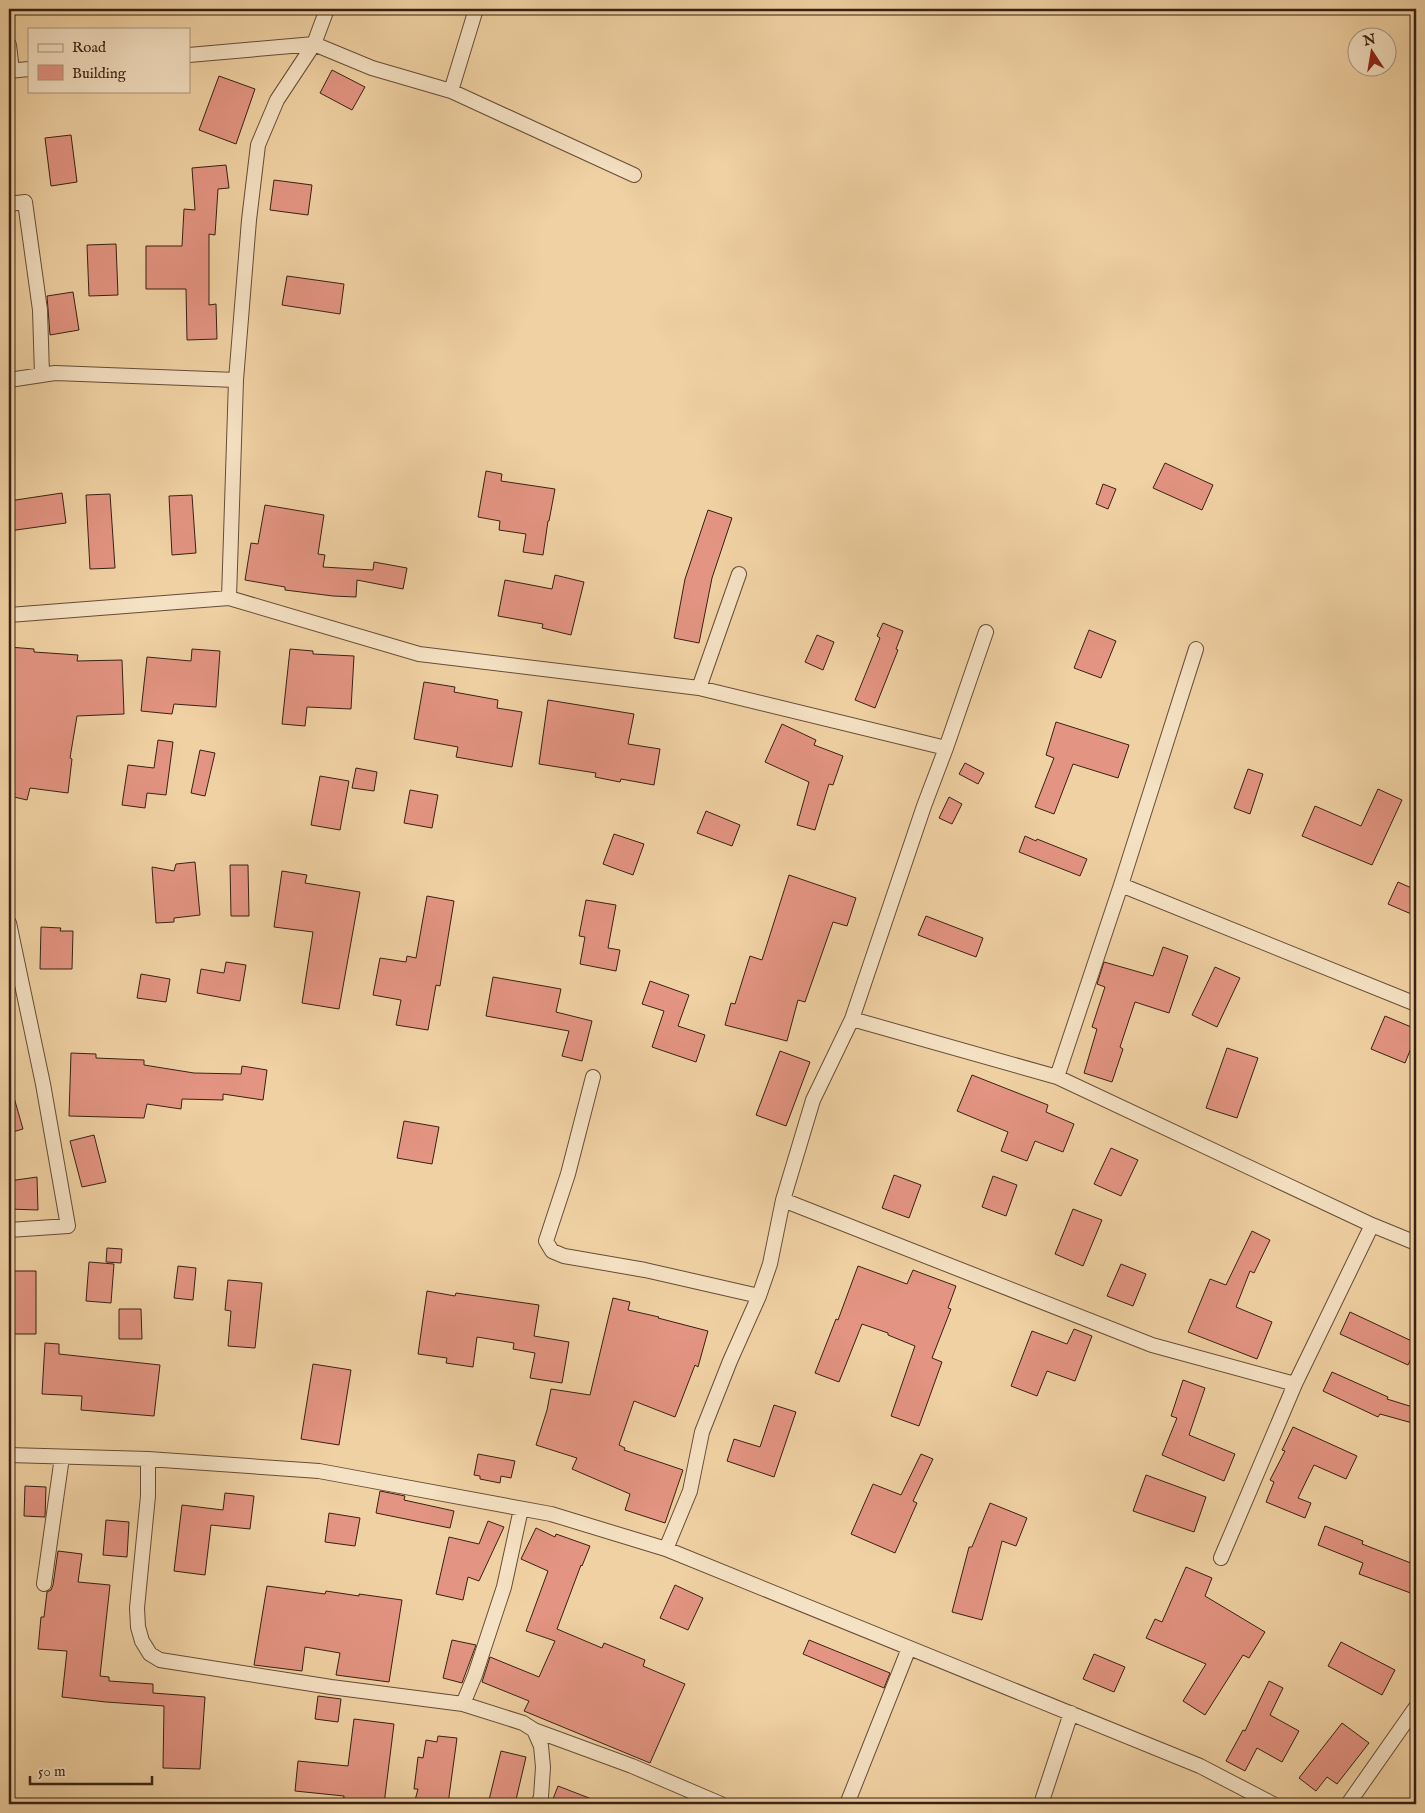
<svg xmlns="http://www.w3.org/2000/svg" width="1425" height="1813" font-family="'IM FELL English',serif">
  <rect width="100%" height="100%" fill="#f0d1a3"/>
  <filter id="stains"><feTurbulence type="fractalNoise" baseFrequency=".004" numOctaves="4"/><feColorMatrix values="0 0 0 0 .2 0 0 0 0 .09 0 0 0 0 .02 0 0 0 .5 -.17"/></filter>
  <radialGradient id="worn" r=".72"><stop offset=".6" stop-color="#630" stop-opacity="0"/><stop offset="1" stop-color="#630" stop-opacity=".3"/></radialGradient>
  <path fill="#e39482" stroke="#382113" d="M332 70 365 87 352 110 320 93Z
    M219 76 255 89 236 144 199 130Z
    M71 135 77 182 51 186 45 138Z
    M226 165 229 188 218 189 215 235 209 234V305L216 304 217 339 187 340 186 289H146V246H182L184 209 195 210 192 168Z
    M274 180 312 185 308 215 270 210Z
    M116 244 118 295 89 296 87 245Z
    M287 276 344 284 340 314 282 305Z
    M73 292 79 330 50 335 47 296Z
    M1165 463 1213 485 1202 510 1153 488Z
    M486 471 502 474 501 481 555 489 549 521H548L543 555 523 552 526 534 499 530 500 521 478 517Z
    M1103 484 1116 489 1108 509 1096 504Z
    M62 493 66 523 9 531V501Z
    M110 494 115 568 90 569 86 495Z
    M192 495 196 553 172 555 169 496Z
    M265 505 324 515 318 554 325 555 323 567 373 570 374 562 407 568 403 589 357 580 356 597 333 596 285 590V587L245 580 251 543 258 544Z
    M708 510 732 518 712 578 699 643 674 638 685 579Z
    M555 575 584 582 571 635 542 628 543 624 498 616 505 580 552 589Z
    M883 623 903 631 896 649 898 650 875 708 855 700 880 638 877 636Z
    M1089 630 1116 641 1101 678 1074 668Z
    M817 635 834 642 823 670 805 662Z
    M9 647 34 649V652L78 655 77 661 122 660 124 714 77 716 70 758 72 759 68 793 30 788 27 800 14 797 15 793 9 791Z
    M192 649 220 651 216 707 174 704 172 714 141 711 147 657 191 661Z
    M290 649 313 651V654L354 656 351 709 307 707 305 726 282 724Z
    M424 682 455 687 454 692 498 700 497 708 522 712 512 767 456 757 458 747 414 739Z
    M548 700 634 714 628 744 660 749 654 785 621 779 620 782 595 777 596 773 539 764Z
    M1056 722 1129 745 1118 778 1073 764 1054 814 1035 807 1054 758 1046 755Z
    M782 724 816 740 814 745 843 756 833 785 829 784 815 830 797 825 809 782 765 762Z
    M158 740 173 742 166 795 147 793 145 808 122 805 128 765 154 768Z
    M200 750 215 753 205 796 191 793Z
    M965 763 984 773 978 784 959 774Z
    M356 768 377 772 374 791 352 788Z
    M1248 769 1263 774 1250 814 1234 808Z
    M320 776 349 781 340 830 311 825Z
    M1378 789 1402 800 1372 865 1302 836 1315 806 1361 826Z
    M410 790 438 795 432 828 404 823Z
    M949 797 962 804 952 824 939 818Z
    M706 811 740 825 732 846 697 833Z
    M614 834 644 844 633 875 603 864Z
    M1025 836 1036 841 1037 839 1087 859 1080 876 1019 852Z
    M195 862 200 915 174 918V922L156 923 152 867 174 871 176 864Z
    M230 865H248L249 916H231Z
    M282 871 307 875 305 883 360 892 339 1009 302 1003 313 932 274 927Z
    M789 875 856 898 847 926 833 922 805 1002 798 1000 787 1041 725 1025 731 1003 735 1004 750 956 762 960Z
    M1398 882 1416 890V916L1388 904Z
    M427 896 454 901 440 986 436 985 428 1030 396 1025 401 1000 373 995 380 958 406 962 407 956 416 958Z
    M586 900 616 905 608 948 620 950 616 971 580 964 585 937 579 936Z
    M926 916 983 938 976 957 918 935Z
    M41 927 61 928 60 931H73L72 969H40Z
    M1163 947 1188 956 1169 1013 1135 1002 1120 1047 1123 1049 1112 1082 1084 1073 1097 1029 1092 1027 1105 987 1097 984 1104 962 1153 976Z
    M226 962 246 965 240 1001 197 993 201 969 224 973Z
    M1215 967 1240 978 1217 1027 1192 1015Z
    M141 974 170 979 166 1002 137 998Z
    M493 977 561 989 556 1012 592 1021 582 1061 562 1056 569 1031 486 1016Z
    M650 981 689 995 678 1026 705 1035 696 1062 652 1047 664 1011 642 1004Z
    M1385 1016 1416 1029V1036L1405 1063 1371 1049Z
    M1227 1048 1258 1058 1237 1118 1206 1108Z
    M780 1051 810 1062 786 1126 756 1115Z
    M71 1053 96 1054V1058L144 1060V1065L194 1073 241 1074 242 1066 267 1070 263 1100 223 1094V1100L182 1099 181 1109 147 1104 144 1118 69 1116Z
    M972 1075 1048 1105 1046 1112 1074 1124 1063 1152 1035 1141 1027 1161 1001 1151 1008 1132 957 1111Z
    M9 1094H13L23 1129 9 1133Z
    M404 1121 439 1127 432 1164 397 1158Z
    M94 1135 106 1182 82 1187 70 1141Z
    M1111 1148 1138 1160 1121 1196 1094 1184Z
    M894 1175 921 1185 909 1218 882 1208Z
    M993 1176 1017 1185 1006 1216 982 1207Z
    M37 1177 38 1210 9 1209V1181Z
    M1073 1209 1102 1220 1083 1266 1055 1254Z
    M1252 1231 1270 1240 1254 1273 1250 1271 1236 1307 1272 1322 1257 1359 1188 1332 1210 1279 1226 1285Z
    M107 1248 122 1249 121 1263 106 1262Z
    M89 1262 114 1264 111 1303 86 1301Z
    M1121 1264 1146 1274 1133 1306 1107 1296Z
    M178 1266 196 1268 193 1300 174 1298Z
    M858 1266 907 1284 913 1270 956 1286 948 1308 951 1309 932 1358 942 1362 919 1426 891 1416 915 1346 888 1335V1333L862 1324 839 1382 815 1373 836 1319 838 1320Z
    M9 1271H36V1334H9Z
    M228 1280 262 1283 255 1348 228 1346 231 1311 225 1310Z
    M427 1291 455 1296 456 1293 539 1305 534 1336 569 1342 562 1383 530 1378 535 1353 513 1349 514 1343 477 1337 473 1367 446 1363 447 1358 418 1354Z
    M613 1298 630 1302 628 1310 659 1317 658 1318 708 1331 698 1367 695 1365 675 1417 634 1401 619 1445 625 1448 624 1450 683 1470 665 1523 625 1510 630 1494 572 1469 577 1458 536 1445 547 1410 551 1389 590 1395Z
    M119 1309H141L142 1339H119Z
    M1350 1312 1416 1343V1349L1408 1365 1340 1334Z
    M1074 1329 1092 1336 1075 1381 1047 1371 1037 1396 1011 1386 1032 1331 1067 1344Z
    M45 1343 59 1344V1354L160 1365 154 1416 81 1410 82 1396 42 1394Z
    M313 1364 351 1370 339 1445 301 1439Z
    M1332 1372 1388 1397 1387 1399 1416 1408V1424L1380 1414 1378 1417 1323 1391Z
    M1183 1380 1205 1388 1189 1435 1235 1454 1224 1481 1162 1455 1177 1418 1171 1416Z
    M774 1405 796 1412 774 1477 727 1461 734 1439 760 1447Z
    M1293 1427 1357 1456 1346 1479 1314 1465 1298 1498 1311 1503 1305 1518 1266 1502 1274 1482 1270 1480 1285 1451 1282 1450Z
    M478 1454 515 1461 511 1478 501 1476 500 1483 480 1479V1476L474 1475Z
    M921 1454 933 1459 913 1501 917 1503 895 1553 851 1534 873 1484 901 1495Z
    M1146 1475 1206 1497 1194 1532 1133 1511Z
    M25 1486 46 1487 45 1517 24 1516Z
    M380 1491 405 1496 404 1500 454 1511 450 1528 376 1513Z
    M225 1493 254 1496 250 1529 211 1525 205 1575 174 1571 182 1505 223 1510Z
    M990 1503 1027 1518 1016 1546 1002 1541 982 1620 952 1612 969 1547H972Z
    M329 1513 360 1518 355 1546 325 1542Z
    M106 1520 129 1522 127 1557 103 1555Z
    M488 1521 504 1527 479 1581 468 1577 463 1600 436 1594 449 1537 479 1544Z
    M1325 1526 1363 1541 1362 1544 1416 1565V1595L1359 1574 1363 1563 1318 1545Z
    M536 1528 555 1537 556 1534 590 1546 582 1566 581 1565 557 1629 602 1648 604 1643 645 1660 643 1666 685 1684 650 1763 524 1711 529 1701 482 1682 490 1657 539 1677 555 1641 526 1631 548 1571 521 1559Z
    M58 1551 82 1554 78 1582 110 1585 100 1676 109 1677V1681L153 1684V1693L205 1697 200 1769 163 1768 164 1706 106 1702 62 1697 67 1651 38 1649 41 1617H44L47 1592 51 1590 53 1585Z
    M1186 1567 1212 1578 1205 1596 1265 1632 1249 1658 1243 1655 1205 1715 1183 1701 1206 1664 1146 1638 1155 1619 1162 1622Z
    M675 1585 703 1598 688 1630 660 1618Z
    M267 1586 325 1594 326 1591 359 1596V1594L402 1600 389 1682 336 1675 340 1653 305 1647 302 1671 254 1665Z
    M452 1640 476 1645 462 1683 443 1678Z
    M809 1640 890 1673 884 1688 803 1654Z
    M1341 1642 1395 1670 1382 1695 1328 1666Z
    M1094 1654 1125 1667 1114 1692 1083 1679Z
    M1269 1681 1283 1688 1270 1715 1299 1731 1282 1762 1257 1748 1245 1771 1226 1761 1243 1730 1245 1731Z
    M318 1696 341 1699 338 1722 315 1719Z
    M354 1719 394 1724 384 1804H343L344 1796 295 1791 298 1761 348 1766Z
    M1342 1723 1369 1743 1337 1784 1327 1777 1316 1791 1299 1778Z
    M438 1736 457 1738 448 1804H414L418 1789H414L418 1757 423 1758 426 1740 437 1742Z
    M501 1751 526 1757 515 1804H488Z
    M558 1786 602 1803 601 1804H551Z"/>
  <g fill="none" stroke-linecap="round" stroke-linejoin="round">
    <defs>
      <path id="minor" d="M9 45 12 71
        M189 55 314 44 372 68 451 91 634 175
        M9 71 29 69
        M451 91 476 9
        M9 204 25 202 40 310 42 375
        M9 380 55 373 236 380
        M229 598 236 380 249 220 258 145 277 100 314 44 327 9
        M9 615 229 598 419 654 699 688 946 748 924 806 852 1019 813 1100 783 1200 770 1264 759 1296 730 1361 702 1432 690 1491 666 1549
        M699 688 739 574
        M946 748 986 632
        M1121 885 1416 1004
        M9 923 43 1084 68 1226 9 1230
        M852 1019 1057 1077 1121 885 1196 649
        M593 1077 568 1174 546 1241 552 1251 564 1256 645 1270 759 1296
        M1057 1077 1372 1225
        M783 1200 1152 1345 1295 1384 1372 1225 1416 1243
        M9 1455 148 1459 319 1471 551 1514 666 1549 1200 1766 1273 1804
        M148 1459V1496L137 1608 138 1627 142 1641 150 1654 160 1660 331 1687 463 1704 523 1723 534 1730 541 1746 543 1767 541 1797 538 1804
        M1221 1558 1295 1384
        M44 1584 62 1457
        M463 1704 475 1675 504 1587 521 1509
        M534 1730 632 1766 721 1804
        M847 1804 909 1648
        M1041 1804 1071 1713
        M1348 1804 1416 1707"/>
    </defs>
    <use href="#minor" stroke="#664d37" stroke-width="16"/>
    <use href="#minor" stroke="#f5e1c3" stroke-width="14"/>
  </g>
  <rect width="1425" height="1813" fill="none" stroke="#f0d1a3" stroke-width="30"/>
  <rect x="10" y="10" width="1405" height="1793" fill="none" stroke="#382113" stroke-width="2.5"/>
  <rect x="15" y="15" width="1395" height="1783" fill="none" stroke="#382113"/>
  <rect x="28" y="28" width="162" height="65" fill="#f5e1c3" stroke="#a9947d"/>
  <rect x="38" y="44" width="25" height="8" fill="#f5e1c3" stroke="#a9947d"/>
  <text x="72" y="52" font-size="15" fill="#382113">Road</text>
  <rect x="38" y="65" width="25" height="15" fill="#e39482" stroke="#a9947d"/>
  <text x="72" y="78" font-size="15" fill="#382113">Building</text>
  <g transform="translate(1372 52) rotate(348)"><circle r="24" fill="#f5e1c3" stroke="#a9947d"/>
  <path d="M0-4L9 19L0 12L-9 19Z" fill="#8f2418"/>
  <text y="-8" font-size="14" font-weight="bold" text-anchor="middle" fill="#382113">N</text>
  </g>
  <path d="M30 1776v8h122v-8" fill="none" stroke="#382113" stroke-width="2.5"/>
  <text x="38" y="1776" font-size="15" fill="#382113" stroke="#f5e1c3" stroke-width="4" paint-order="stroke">50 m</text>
  <rect width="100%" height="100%" filter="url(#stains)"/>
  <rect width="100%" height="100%" fill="url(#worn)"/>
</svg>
